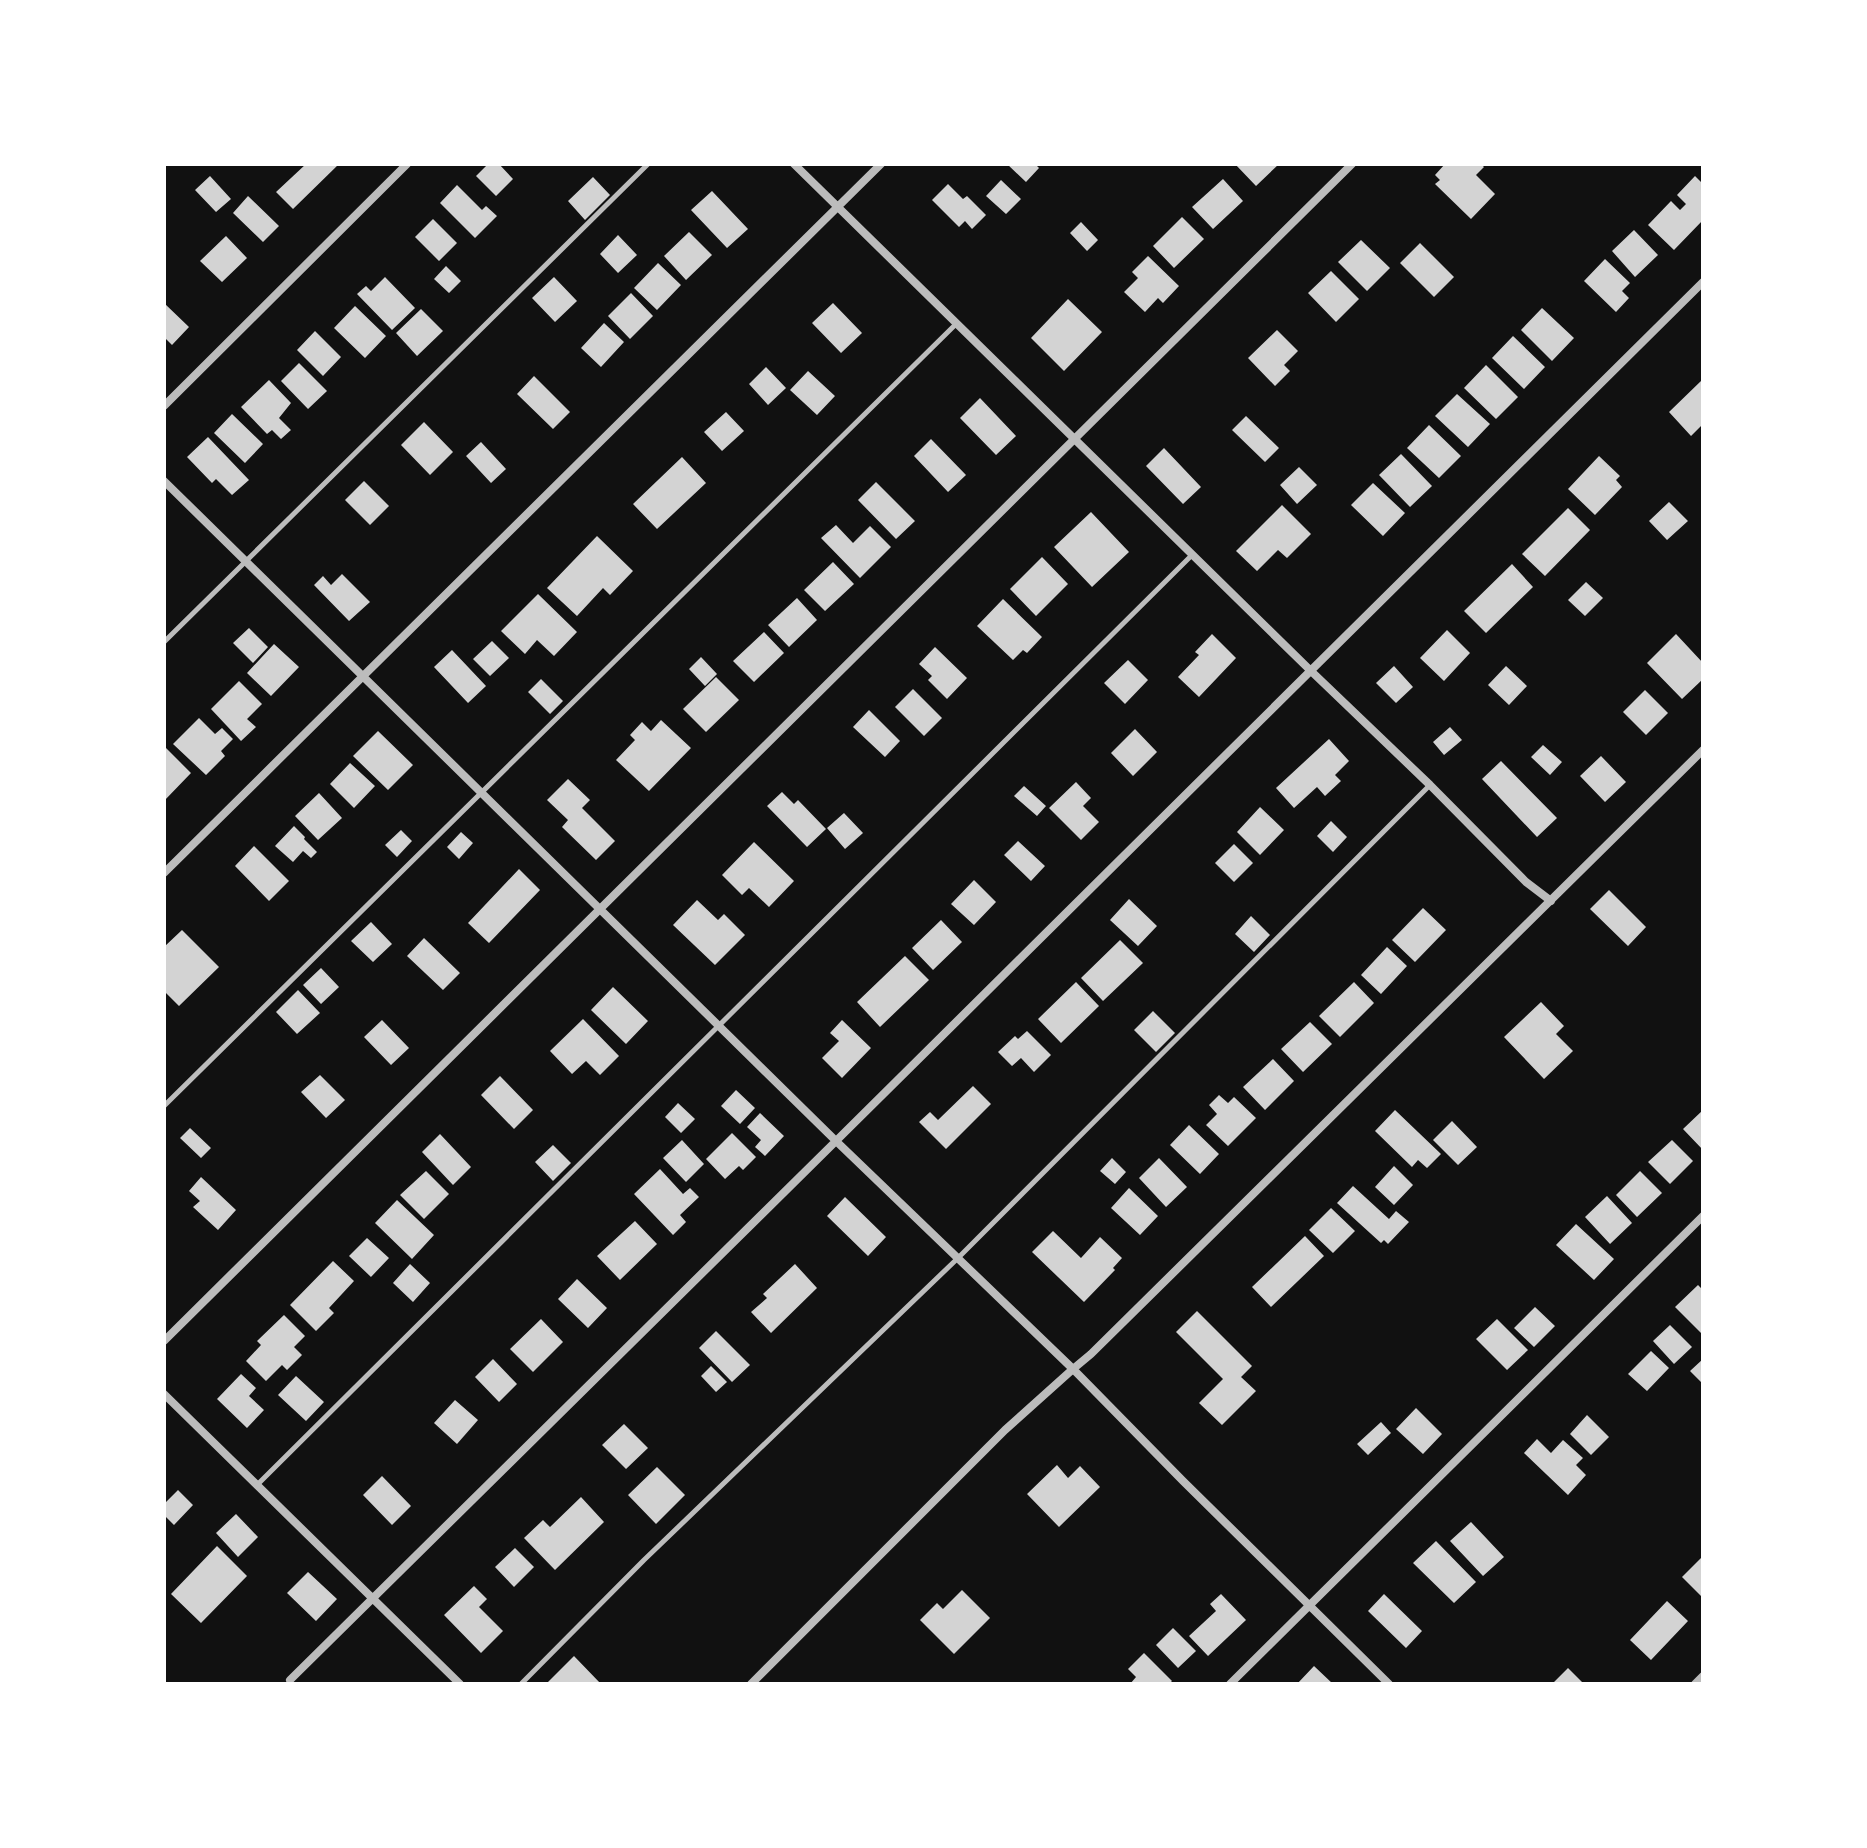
<svg xmlns="http://www.w3.org/2000/svg" width="1867" height="1848" font-family="'Titillium Web',sans-serif">
  <rect width="100%" height="100%" fill="#111"/>
  <path fill="#d3d3d3" d="M306 164H339L293 209 276 192Z
    M488 164H499L513 179 496 196 476 176Z
    M1007 164H1035L1039 168 1026 182Z
    M1235 164H1279L1256 186Z
    M1445 164H1481L1484 167 1476 175 1495 194 1471 219 1435 184 1440 180 1435 175Z
    M210 176 231 199 216 212 195 190Z
    M1695 176 1703 184V220L1674 250 1648 225 1671 201 1680 210 1686 204 1677 195Z
    M593 177 610 195 585 220 568 201Z
    M1223 179 1243 201 1213 229 1192 207Z
    M1001 180 1021 199 1006 214 986 196Z
    M948 184 963 199 967 196 986 215 972 229 965 221 959 227 932 200Z
    M457 185 482 210 486 206 497 216 475 238 440 203Z
    M712 191 748 229 727 248 691 210Z
    M248 196 279 226 263 242 233 213Z
    M1182 217 1204 239 1174 268 1153 246Z
    M433 219 457 243 439 261 415 237Z
    M1081 222 1098 240 1087 251 1070 233Z
    M1634 230 1658 255 1635 277 1612 251Z
    M689 232 712 255 686 280 664 256Z
    M618 235 637 255 618 273 600 254Z
    M226 236 247 258 222 282 200 261Z
    M1361 240 1390 268 1367 291 1338 262Z
    M1420 243 1454 277 1434 297 1400 263Z
    M1148 256 1179 286 1163 303 1158 298 1145 312 1124 292 1138 278 1132 272Z
    M1605 259 1630 283 1622 291 1629 298 1616 312 1584 281Z
    M658 263 681 285 657 310 634 288Z
    M446 266 461 281 449 293 434 279Z
    M1331 271 1359 299 1336 322 1308 293Z
    M385 277 415 308 392 330 357 294 366 286 371 291Z
    M554 277 577 301 555 322 532 298Z
    M631 293 653 316 630 339 608 316Z
    M1068 299 1102 332 1064 371 1031 338Z
    M164 303 189 327 172 345 164 337Z
    M833 303 862 333 841 353 812 323Z
    M355 306 386 336 365 358 334 328Z
    M1542 308 1574 338 1552 361 1521 330Z
    M421 309 443 331 417 356 396 333Z
    M604 323 624 342 601 367 581 348Z
    M1277 330 1298 351 1284 365 1290 371 1275 386 1248 358Z
    M315 331 341 357 323 376 297 350Z
    M1513 336 1545 367 1524 389 1492 358Z
    M299 363 327 391 308 409 281 381Z
    M1486 365 1518 397 1496 419 1464 388Z
    M766 367 786 388 768 405 749 384Z
    M808 371 835 396 817 415 790 390Z
    M534 376 570 412 553 429 517 394Z
    M269 380 291 403 279 418 291 430 281 439 272 430 267 434 241 407Z
    M1701 381 1703 383V424L1691 436 1669 412Z
    M1457 394 1490 424 1468 447 1435 416Z
    M980 398 1016 436 996 455 960 418Z
    M726 412 744 431 722 451 704 432Z
    M232 414 263 444 245 463 214 433Z
    M1246 416 1279 448 1265 462 1232 430Z
    M424 422 453 452 430 475 401 445Z
    M1429 425 1461 456 1439 478 1407 448Z
    M208 437 249 480 232 495 216 479 212 483 187 457Z
    M931 439 966 475 948 492 914 456Z
    M481 442 506 469 491 483 466 456Z
    M1164 448 1201 487 1183 504 1146 466Z
    M1401 454 1432 486 1410 507 1379 475Z
    M1599 456 1620 476 1616 480 1622 487 1595 515 1568 489Z
    M682 457 706 483 657 529 633 504Z
    M1299 467 1317 485 1297 504 1280 485Z
    M364 481 389 506 370 525 345 500Z
    M876 482 915 521 896 539 858 500Z
    M1373 483 1405 513 1383 536 1351 505Z
    M1669 502 1688 521 1667 540 1649 521Z
    M1282 505 1311 534 1287 558 1278 550 1257 571 1236 551Z
    M1568 508 1590 530 1545 576 1522 554Z
    M1091 512 1129 552 1092 587 1054 547Z
    M836 525 853 543 870 526 891 547 860 578 821 538Z
    M597 536 633 571 610 595 603 588 577 616 547 588Z
    M1042 557 1068 584 1036 616 1010 589Z
    M833 562 854 584 825 611 804 590Z
    M1512 564 1533 587 1486 633 1464 611Z
    M342 574 370 602 349 621 314 585 323 576 331 585Z
    M1586 582 1603 598 1585 616 1568 600Z
    M538 594 577 632 554 656 537 640 525 654 501 631Z
    M797 598 817 620 789 647 768 625Z
    M1003 599 1042 637 1027 653 1023 650 1013 660 977 626Z
    M249 628 268 647 253 663 233 643Z
    M1447 630 1470 653 1444 681 1420 658Z
    M764 632 784 653 754 682 733 661Z
    M1212 634 1236 658 1199 697 1178 677 1199 655 1195 652Z
    M1676 634 1703 663V679L1682 699 1647 663Z
    M492 641 509 658 490 676 473 659Z
    M274 644 299 667 271 696 247 673Z
    M935 647 967 678 947 699 928 680 932 676 919 664Z
    M452 650 486 686 468 703 434 667Z
    M701 657 717 674 705 686 689 669Z
    M1128 660 1148 680 1125 704 1104 683Z
    M1394 666 1413 687 1396 703 1376 683Z
    M1506 666 1527 686 1509 705 1488 685Z
    M716 677 739 700 706 732 683 709Z
    M541 679 563 701 550 714 528 692Z
    M239 681 262 704 247 719 256 727 241 741 211 709Z
    M913 689 942 718 924 736 895 707Z
    M1645 690 1668 713 1646 735 1623 712Z
    M869 710 900 741 885 757 853 727Z
    M199 718 215 734 222 728 233 739 221 751 225 756 206 775 173 744Z
    M661 720 691 748 649 791 616 760 635 740 630 735 642 722 651 731Z
    M1450 727 1462 740 1444 755 1433 742Z
    M1135 729 1157 752 1133 776 1111 753Z
    M378 731 413 765 388 790 353 756Z
    M1329 739 1349 761 1335 775 1341 781 1325 796 1317 787 1294 808 1276 788Z
    M1543 745 1562 762 1550 775 1531 757Z
    M164 746 191 773 164 801Z
    M1601 756 1626 782 1605 802 1580 776Z
    M1501 761 1557 818 1537 837 1482 779Z
    M350 763 375 786 354 808 330 784Z
    M568 779 590 800 582 808 615 841 596 860 562 827 568 820 547 800Z
    M1076 782 1091 798 1083 806 1099 822 1081 840 1049 808Z
    M1024 786 1046 806 1037 816 1014 796Z
    M782 792 794 804 798 800 826 829 807 847 767 806Z
    M319 793 342 818 318 840 295 816Z
    M1260 807 1284 830 1260 855 1237 832Z
    M844 813 863 833 845 849 827 828Z
    M1331 821 1347 837 1333 852 1317 836Z
    M294 826 305 837 304 839 317 852 311 858 303 851 293 862 275 846Z
    M401 830 412 841 397 857 385 845Z
    M461 832 473 843 459 859 447 847Z
    M1018 841 1045 866 1031 881 1004 855Z
    M754 842 794 881 769 907 749 888 742 895 722 875Z
    M1234 844 1253 863 1234 882 1215 863Z
    M254 846 289 881 269 901 235 866Z
    M519 869 540 890 489 943 468 923Z
    M974 880 996 902 974 925 951 904Z
    M1609 890 1646 927 1628 946 1590 909Z
    M1129 899 1157 926 1138 946 1110 920Z
    M697 900 718 920 724 914 745 935 715 965 673 925Z
    M1423 908 1446 930 1415 962 1392 940Z
    M1251 916 1270 935 1254 952 1235 934Z
    M941 920 962 942 933 970 912 948Z
    M371 922 392 944 373 962 351 941Z
    M182 930 219 967 179 1006 164 991V947Z
    M424 938 460 973 443 990 407 956Z
    M1120 940 1143 963 1103 1001 1081 978Z
    M1387 947 1407 966 1381 994 1361 975Z
    M905 956 929 980 880 1027 857 1002Z
    M321 968 339 987 321 1004 303 985Z
    M1076 982 1099 1006 1061 1043 1038 1019Z
    M1354 982 1374 1003 1340 1037 1319 1016Z
    M613 987 648 1021 626 1044 591 1010Z
    M298 990 320 1013 297 1034 276 1012Z
    M1541 1002 1564 1026 1556 1034 1573 1051 1544 1079 1504 1037Z
    M1153 1011 1175 1033 1156 1052 1134 1030Z
    M583 1019 619 1056 600 1075 586 1061 572 1074 550 1051Z
    M382 1020 409 1048 391 1065 364 1037Z
    M842 1020 871 1048 842 1078 822 1058 839 1041 830 1033Z
    M1310 1022 1332 1044 1303 1072 1281 1049Z
    M1027 1031 1051 1055 1034 1072 1021 1058 1012 1066 998 1052 1015 1036 1018 1039Z
    M1273 1059 1294 1081 1265 1110 1243 1087Z
    M320 1075 345 1100 326 1118 301 1092Z
    M500 1076 533 1110 514 1129 481 1095Z
    M973 1086 991 1104 946 1149 919 1122 930 1112 938 1120Z
    M736 1090 755 1108 740 1124 721 1106Z
    M1219 1095 1228 1103 1234 1097 1256 1118 1228 1146 1206 1125 1217 1114 1209 1105Z
    M678 1103 695 1119 681 1133 665 1117Z
    M1395 1110 1441 1154 1427 1168 1418 1160 1412 1167 1375 1131Z
    M1703 1110V1150L1683 1129Z
    M760 1113 784 1136 765 1156 755 1147 761 1140 747 1127Z
    M1452 1121 1477 1147 1458 1165 1433 1140Z
    M1189 1125 1219 1154 1200 1174 1170 1145Z
    M190 1128 211 1148 201 1158 180 1138Z
    M732 1133 756 1157 743 1170 739 1166 725 1179 706 1159Z
    M440 1134 471 1167 453 1185 422 1152Z
    M682 1140 704 1164 686 1182 663 1158Z
    M1672 1140 1693 1161 1670 1184 1648 1162Z
    M553 1145 571 1163 553 1181 535 1162Z
    M1112 1158 1126 1172 1115 1184 1100 1171Z
    M1159 1158 1187 1187 1166 1207 1139 1178Z
    M1394 1166 1413 1185 1394 1205 1375 1187Z
    M660 1169 683 1194 690 1188 699 1197 680 1215 686 1222 673 1235 634 1194Z
    M426 1171 449 1194 424 1219 400 1195Z
    M1640 1171 1662 1193 1637 1217 1616 1195Z
    M201 1177 236 1210 218 1230 193 1207 200 1201 189 1191Z
    M1353 1186 1389 1219 1396 1211 1409 1222 1388 1244 1384 1240 1381 1243 1337 1203Z
    M1129 1188 1158 1216 1140 1235 1111 1208Z
    M1607 1196 1632 1223 1610 1244 1585 1217Z
    M845 1197 886 1237 868 1256 827 1216Z
    M397 1200 434 1235 412 1259 375 1223Z
    M1331 1208 1355 1231 1333 1253 1309 1230Z
    M635 1221 657 1244 620 1280 597 1256Z
    M1576 1224 1614 1259 1594 1280 1556 1245Z
    M1053 1231 1081 1258 1100 1237 1122 1258 1113 1268 1115 1270 1084 1302 1032 1252Z
    M1305 1236 1324 1256 1271 1307 1252 1287Z
    M367 1238 389 1258 371 1277 349 1256Z
    M333 1261 354 1281 329 1308 334 1313 316 1331 290 1305Z
    M410 1264 430 1283 413 1302 393 1283Z
    M795 1264 817 1288 771 1333 751 1312 767 1298 763 1294Z
    M577 1279 607 1308 588 1328 558 1299Z
    M1698 1285 1703 1290V1335L1675 1307Z
    M1535 1307 1555 1326 1534 1347 1514 1328Z
    M1197 1311 1252 1366 1241 1377 1256 1391 1222 1425 1199 1403 1223 1379 1176 1332Z
    M284 1315 305 1336 294 1347 302 1355 287 1370 282 1365 266 1381 246 1361 261 1345 257 1341Z
    M541 1319 563 1342 533 1372 510 1349Z
    M1497 1319 1528 1350 1507 1370 1476 1339Z
    M1670 1325 1692 1347 1674 1364 1653 1341Z
    M716 1331 750 1365 732 1382 699 1348Z
    M1651 1351 1669 1368 1647 1391 1628 1374Z
    M493 1359 517 1384 499 1402 475 1377Z
    M1703 1359V1384L1690 1371Z
    M711 1366 727 1382 716 1392 701 1376Z
    M241 1374 256 1388 249 1396 264 1410 247 1428 217 1399Z
    M296 1376 324 1402 306 1421 278 1395Z
    M455 1400 478 1420 457 1444 434 1423Z
    M1416 1408 1442 1434 1423 1454 1396 1429Z
    M1587 1415 1609 1437 1591 1455 1570 1434Z
    M1381 1422 1391 1433 1368 1455 1357 1444Z
    M624 1424 648 1448 626 1469 602 1445Z
    M1537 1439 1551 1453 1563 1440 1583 1458 1576 1465 1586 1475 1568 1495 1524 1453Z
    M1057 1465 1068 1478 1080 1466 1100 1487 1059 1527 1027 1494Z
    M657 1467 685 1495 656 1524 628 1495Z
    M382 1476 411 1506 392 1525 363 1495Z
    M178 1490 193 1505 174 1525 164 1515V1504Z
    M581 1497 604 1522 555 1570 524 1538 543 1520 550 1527Z
    M236 1514 258 1537 238 1557 216 1533Z
    M1471 1522 1504 1557 1483 1576 1450 1541Z
    M1436 1541 1476 1582 1454 1603 1413 1563Z
    M217 1546 247 1576 201 1623 171 1594Z
    M515 1548 534 1567 514 1587 495 1567Z
    M1703 1556V1598L1682 1577Z
    M308 1572 337 1599 316 1621 287 1593Z
    M474 1586 487 1599 479 1607 503 1631 481 1653 444 1615Z
    M962 1590 990 1618 954 1654 920 1620 937 1603 943 1609Z
    M1221 1594 1246 1620 1208 1656 1189 1636 1216 1611 1210 1604Z
    M1384 1594 1422 1631 1406 1648 1368 1611Z
    M1667 1601 1688 1621 1651 1660 1630 1640Z
    M1173 1628 1196 1651 1178 1668 1156 1645Z
    M1144 1653 1172 1681 1169 1684H1130L1136 1677 1128 1669Z
    M574 1656 601 1684H546Z
    M1314 1666 1333 1684H1297Z
    M1568 1668 1584 1684H1556L1554 1682Z"/>
  <g fill="none" stroke-linecap="round" stroke-linejoin="round">
    <path stroke="#bcbcbc" stroke-width="5" d="M164 642 648 164
      M164 1106 957 323
      M257 1485 1192 555
      M521 1684 644 1560 958 1258 1430 785"/>
    <path stroke="#bcbcbc" stroke-width="8" d="M794 164 1311 671 1430 785 1526 882 1551 901
      M164 406 407 164
      M164 481 836 1141 1073 1369 1183 1481 1389 1684
      M164 873 881 164
      M164 1341 1352 164
      M164 1394 460 1684
      M290 1680 836 1141 1703 282
      M751 1684 1005 1430 1073 1369 1091 1354 1703 750
      M1230 1684 1703 1216
      M1695 1684 1703 1676"/>
  </g>
  <rect width="1867" height="1848" fill="none" stroke="#ffffff" stroke-width="332"/>
</svg>
